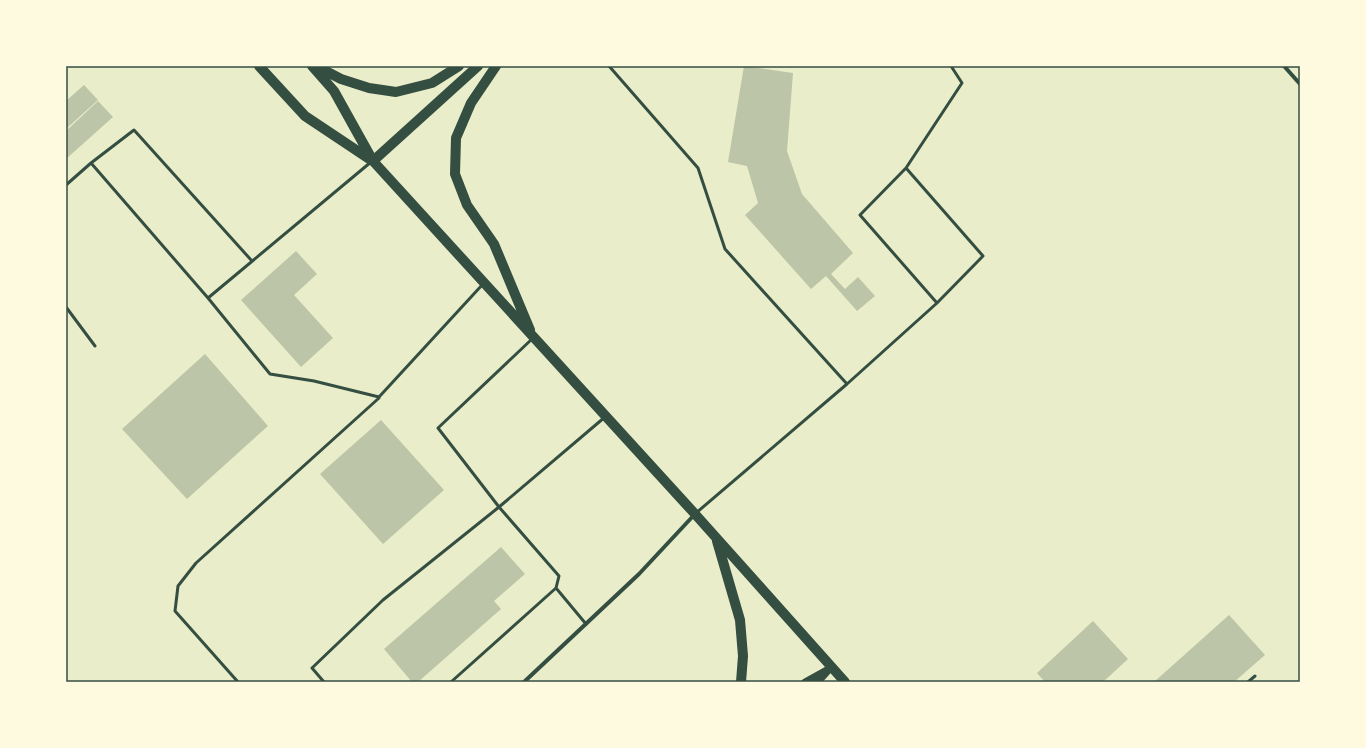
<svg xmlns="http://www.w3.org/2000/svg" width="1366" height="748" font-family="'IBM Plex Serif',serif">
  <rect width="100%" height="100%" fill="#e9edc9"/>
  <path fill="#bcc5a7" d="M744 66 793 73 787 151 802 194 853 253 831 274 845 289 858 277 875 296 857 311 826 276 811 289 745 215 758 203 747 166 728 162Z
    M84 85 98 100 66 129V101Z
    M98 101 113 117 66 159V131Z
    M296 251 317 274 294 295 333 338 301 367 241 300Z
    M205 354 268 426 187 499 122 429Z
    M381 420 444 490 383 544 320 474Z
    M501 547 525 574 494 601 501 609 418 682H412L384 649Z
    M1229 615 1265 655 1234 682H1154Z
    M1093 621 1128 659 1103 682H1045L1037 673Z"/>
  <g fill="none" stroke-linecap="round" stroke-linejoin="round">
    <path stroke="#344e41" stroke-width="3" d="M609 66 698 168 725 249 847 384 696 513
      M91 163 134 130 252 261
      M906 168 962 83 951 66
      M66 185 91 163 208 298 270 374 314 381 379 397 483 284
      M208 298 371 162
      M66 307 95 346
      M532 339 438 428 499 507 605 417
      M847 384 937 303 983 256 906 168 860 215 937 303
      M556 588 586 624
      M238 682 175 611 178 586 196 563 379 398
      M324 682 312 668 383 600 499 507 559 576 556 588 451 682
      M1248 682 1255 676"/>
    <path stroke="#344e41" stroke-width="4" d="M1284 66 1300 84
      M524 682 639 574 695 514"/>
    <path stroke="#344e41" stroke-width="7" d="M805 682 832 667
      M818 682 827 672"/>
    <path stroke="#344e41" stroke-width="10" d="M259 66 305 116 371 160
      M312 66 334 91 373 161 695 514 845 682
      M316 66 341 79 369 88 396 92 432 83 459 66
      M496 66 471 103 456 138 455 174 467 205 494 244 530 330
      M373 161 478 66
      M717 541 740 620 743 656 741 682"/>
  </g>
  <rect width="1366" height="748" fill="none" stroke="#fefae0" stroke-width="134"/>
  <rect x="67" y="67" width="1232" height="614" fill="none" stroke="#344e41" stroke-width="1.5"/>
</svg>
